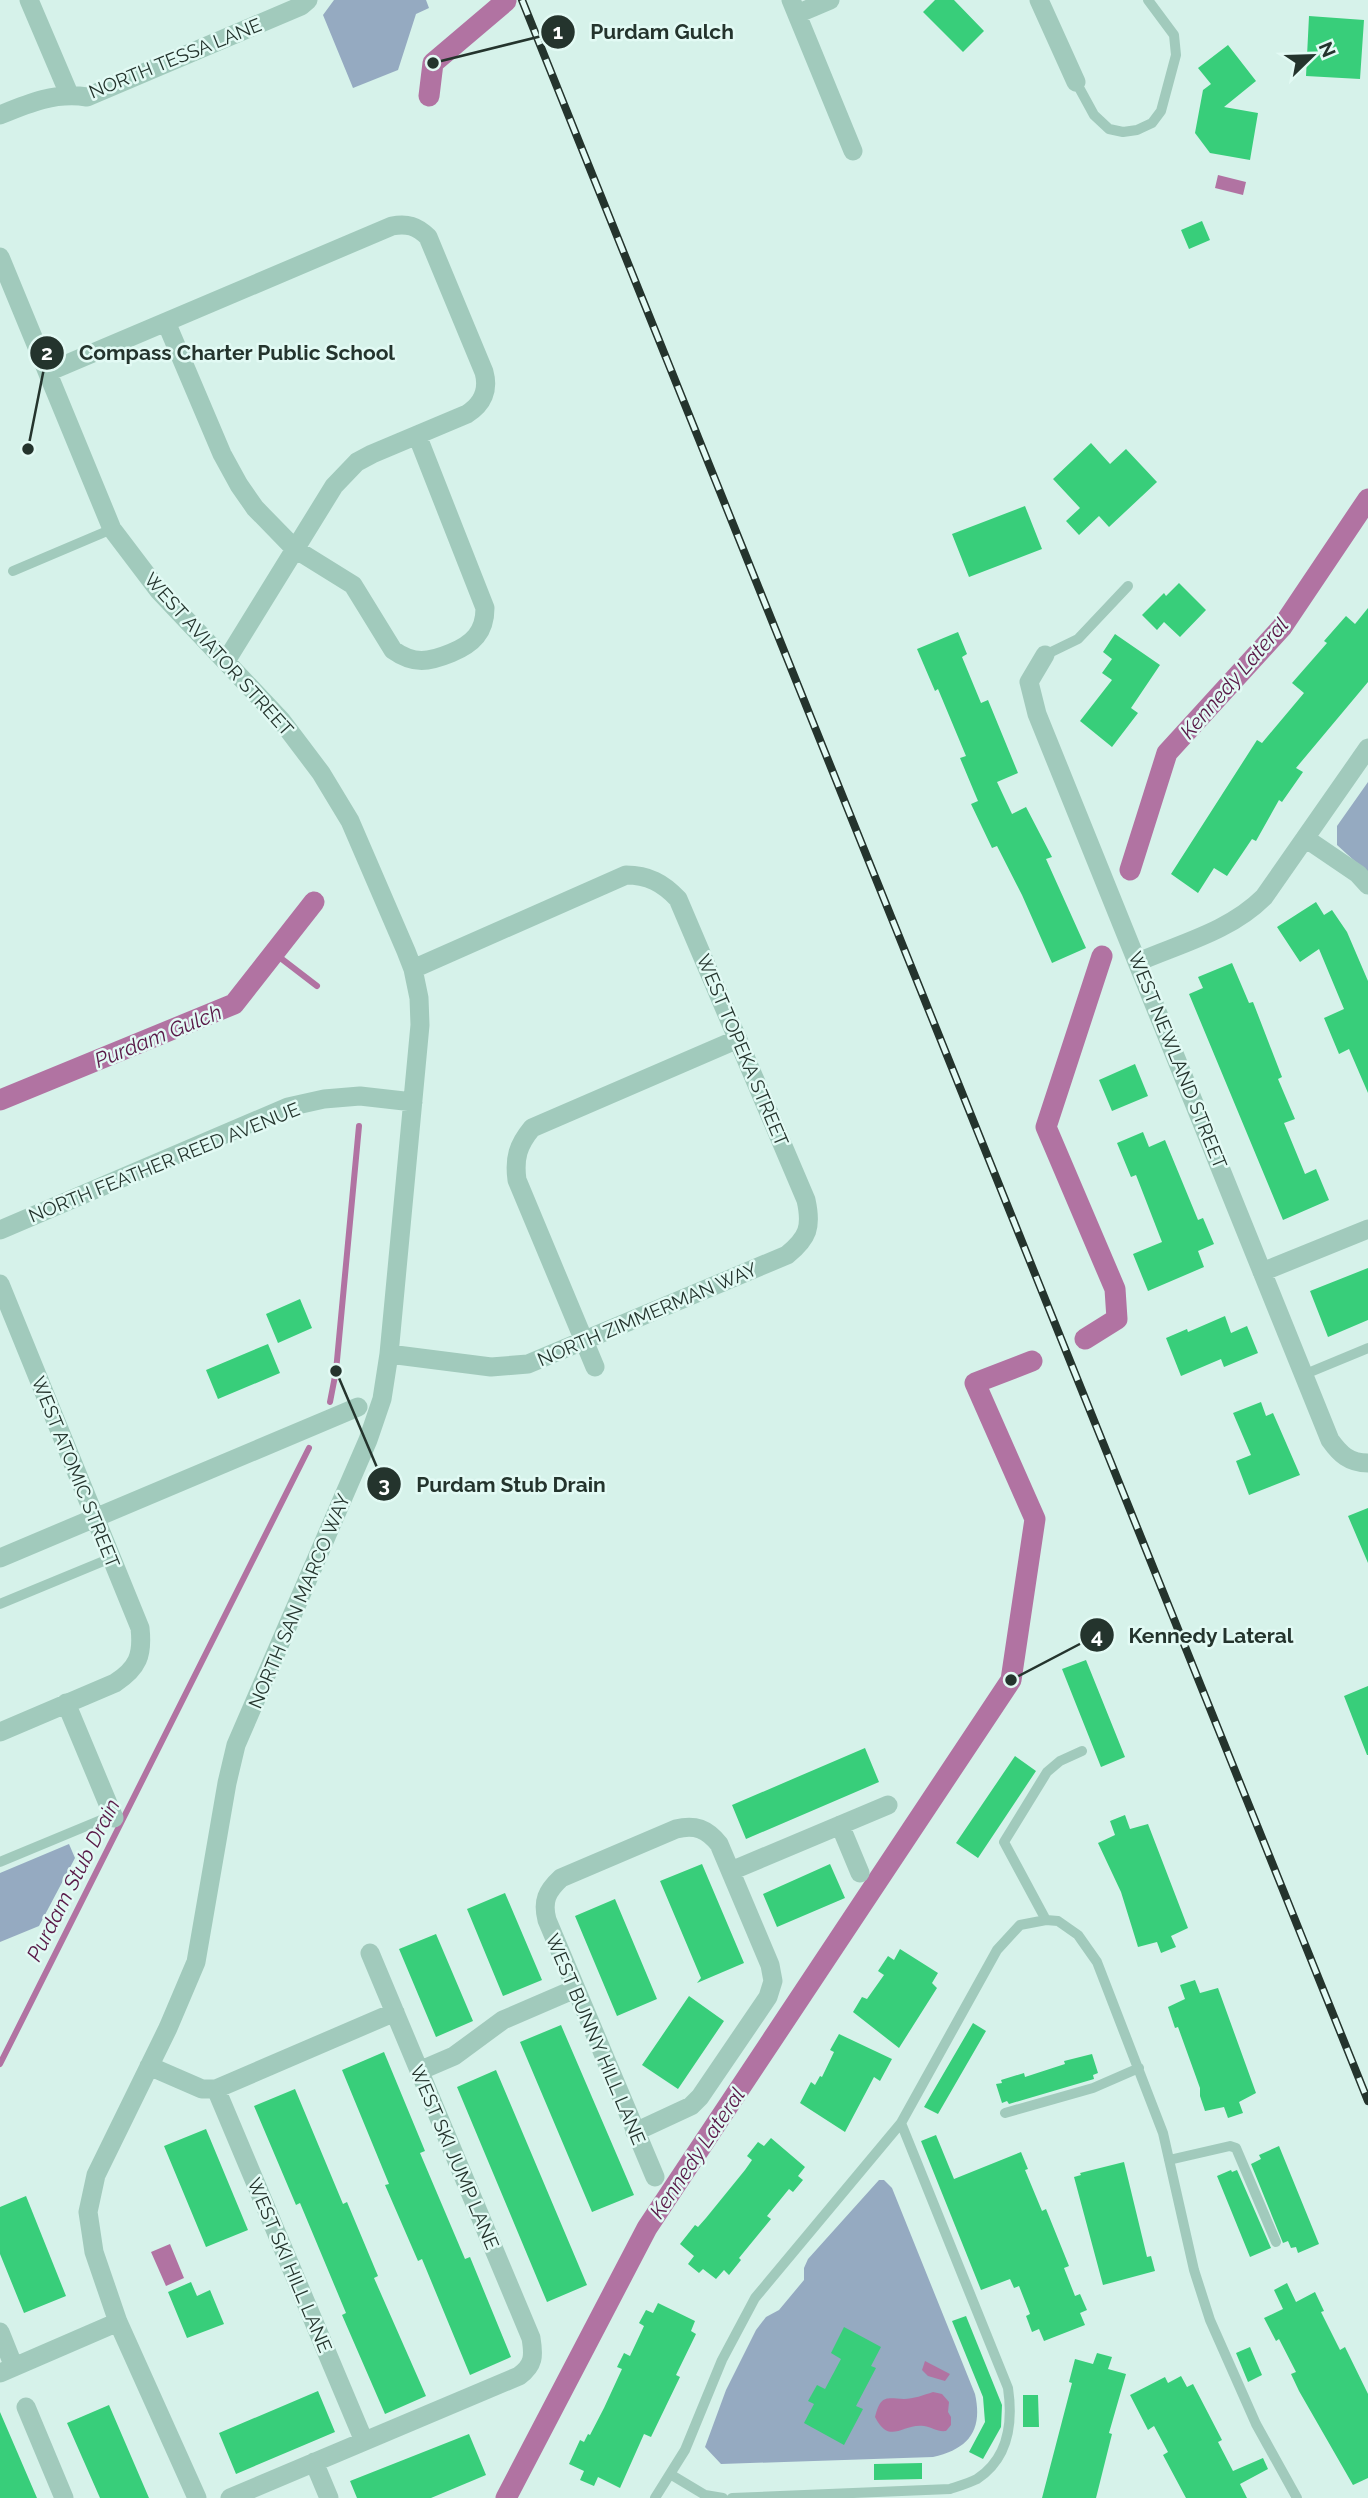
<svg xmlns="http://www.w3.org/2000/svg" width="1368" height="2498" font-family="Raleway,sans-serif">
  <rect width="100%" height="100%" fill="#d6f2ea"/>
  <path fill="#95aac1" d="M334 0H426L429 8 416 14 398 70 353 88 323 15Z
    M1368 782V873L1337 845V826Z
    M69 1844 75 1858 39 1926 0 1942V1873Z
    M879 2180H884L892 2188 975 2394C983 2430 969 2449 933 2457L721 2464 705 2447 726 2390 756 2330 766 2317 779 2310 804 2280V2268L808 2259Z"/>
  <path fill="#b173a2" d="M1218 175 1246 182 1243 195 1215 188Z
    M170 2244 184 2278 166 2286 151 2252Z
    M925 2361 950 2374 945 2381 928 2376 922 2370Z
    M933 2392 942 2394 949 2402 948 2412 951 2417V2425L946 2431C937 2432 932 2427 924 2426 902 2423 890 2446 875 2417 881 2395 885 2398 904 2399 913 2399 924 2395 933 2392Z"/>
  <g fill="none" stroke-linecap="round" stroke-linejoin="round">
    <path stroke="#b173a2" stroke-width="6" d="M274 953 317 986
      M330 1402 336 1371 359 1126
      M0 2064 309 1448"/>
    <path stroke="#b173a2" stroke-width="21" d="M429 96 433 63 506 1
      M1130 870 1167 753 1282 627 1368 499
      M0 1100 234 1004 314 902
      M1085 1339 1117 1319 1115 1289 1046 1127 1102 956
      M506 2498 647 2228 1011 1680 1035 1519 975 1383 1032 1361"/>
  </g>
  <path fill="#38ce7a" d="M935 0H954L984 31 963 52 923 12Z
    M1309 16 1364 20 1360 79 1306 76Z
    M1228 45 1256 81 1224 107 1258 113 1250 160 1210 153 1195 133 1203 90 1211 84 1198 68Z
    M1202 221 1210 240 1189 249 1181 230Z
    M1091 443 1110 464 1126 449 1157 482 1109 527 1099 516 1079 535 1066 521 1080 508 1053 479Z
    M1025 506 1042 549 969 577 952 534Z
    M1179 583 1206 610 1180 637 1164 622 1157 630 1142 615 1164 593 1166 596Z
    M1368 608V682L1296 768 1303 772 1282 802 1279 800 1256 841 1252 839 1227 876 1214 868 1198 893 1171 874 1257 740 1262 743 1304 693 1292 683 1327 643 1324 641 1346 616 1355 624Z
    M958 632 967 654 962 657 981 703 988 700 1018 773 997 782 1012 814 1026 807 1052 857 1046 859 1086 948 1052 963 1022 895 997 846 992 848 971 804 978 801 960 758 966 756 938 689 935 691 917 649Z
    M1115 634 1160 665 1131 708 1138 713 1112 747 1080 721 1112 680 1102 673 1112 659 1103 652Z
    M1316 902 1324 915 1332 910 1347 932 1368 981V1093L1349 1049 1339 1054 1324 1018 1344 1009 1319 949 1300 962 1277 927Z
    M1232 963 1249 1003 1253 1002 1282 1077 1278 1079 1295 1119 1284 1123 1305 1174 1316 1169 1329 1200 1283 1220 1189 994 1203 988 1198 977Z
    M1135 1064 1148 1096 1112 1111 1099 1080Z
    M1143 1132 1149 1147 1165 1140 1198 1220 1203 1218 1214 1244 1198 1251 1204 1267 1148 1291 1133 1254 1162 1242 1136 1175 1131 1177 1117 1143Z
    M1368 1268V1320L1328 1337 1310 1291Z
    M300 1299 312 1328 278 1343 266 1314Z
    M1225 1316 1231 1333 1247 1326 1258 1353 1224 1367 1221 1359 1181 1376 1166 1338 1187 1329 1188 1332Z
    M268 1344 280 1373 218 1399 206 1370Z
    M1261 1402 1266 1416 1273 1413 1300 1475 1249 1495 1236 1461 1251 1455 1233 1413Z
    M1368 1508V1563L1348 1516Z
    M1086 1660 1125 1757 1101 1767 1062 1669Z
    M1368 1686V1755H1367L1344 1696Z
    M865 1748 879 1782 746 1839 732 1805Z
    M1015 1756 1036 1771 978 1858 956 1843Z
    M1125 1815 1130 1829 1148 1824 1188 1928 1171 1936 1176 1947 1161 1953 1157 1942 1138 1947 1121 1892 1098 1843 1115 1835 1110 1821Z
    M702 1864 744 1963 697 1983 701 1978 660 1881Z
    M830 1864 845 1898 777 1927 763 1894Z
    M505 1893 542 1980 503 1996 467 1909Z
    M615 1899 657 1999 617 2016 575 1916Z
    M436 1934 473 2021 436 2037 399 1949Z
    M900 1949 938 1973 932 1983 937 1988 899 2048 853 2012 862 1997 867 1999 884 1975 878 1971 888 1956 894 1960Z
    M1195 1980 1200 1993 1218 1988 1256 2093 1239 2102 1243 2113 1228 2118 1224 2107 1205 2111 1200 2096V2088L1178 2027 1175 2028 1168 2007 1185 1999 1180 1985Z
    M689 1996 724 2021 678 2089 642 2065Z
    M973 2023 986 2031 938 2114 924 2107Z
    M561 2025 634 2195 592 2212 520 2042Z
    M839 2034 892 2059 880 2081 874 2077 845 2132 800 2103 811 2082 815 2085 820 2076 822 2077 834 2052 830 2050Z
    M384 2052 425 2151 420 2153 465 2259 470 2257 511 2357 470 2375 422 2259 418 2261 385 2185 389 2184 342 2070Z
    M1092 2054 1098 2073 1093 2075 1094 2079 1009 2104 1007 2101 1002 2103 996 2084 1002 2083 1001 2080 1024 2073 1025 2077 1065 2064 1064 2061Z
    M496 2070 587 2285 547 2302 457 2087Z
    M295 2089 343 2204 347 2202 378 2276 374 2278 426 2396 385 2414 342 2315 346 2313 300 2203 296 2205 254 2106Z
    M206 2129 248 2230 206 2247 164 2146Z
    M936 2135 954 2179 1021 2152 1028 2169 1025 2170 1042 2211 1046 2209 1069 2266 1064 2268 1075 2296 1080 2294 1087 2310 1080 2313 1085 2325 1044 2341 1039 2329 1032 2332 1026 2316 1030 2314 1019 2286 1014 2288 1010 2279 981 2290 921 2141Z
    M771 2138 805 2167 798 2176 803 2180 793 2192 789 2189 767 2216 771 2219 739 2258 741 2260 729 2275 724 2270 716 2279 703 2269 699 2273 688 2264 694 2256 680 2244 695 2225 698 2227 706 2218 745 2170 752 2160 747 2156 758 2142 764 2146Z
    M1279 2146 1319 2244 1298 2253 1296 2247 1291 2248 1288 2241 1283 2243 1251 2164 1261 2159 1259 2155Z
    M1124 2162 1147 2257 1151 2256 1155 2271 1103 2285 1074 2177 1081 2175 1080 2173Z
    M1231 2170 1232 2172 1237 2170 1271 2248 1250 2257 1217 2176Z
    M26 2196 66 2296 24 2313 0 2254V2207Z
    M191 2282 197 2296 210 2290 224 2324 187 2338 168 2292Z
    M1287 2283 1296 2302 1315 2292 1324 2311 1321 2312 1340 2350 1345 2347 1368 2394V2478L1353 2485 1299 2391 1291 2374 1296 2372 1279 2339 1276 2341 1264 2318 1283 2309 1274 2290Z
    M658 2303 695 2321 691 2331 696 2334 676 2375 680 2377 651 2437 644 2434 620 2488 598 2477 594 2486 580 2480 584 2471 569 2464 580 2440 584 2442 588 2434 590 2435 604 2408 622 2369 617 2367 624 2353 630 2356 644 2326 639 2323 646 2310 653 2313Z
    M966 2316 1002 2405 1001 2427 983 2459 969 2452 985 2422 983 2397 952 2321Z
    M844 2327 881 2347 871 2366 876 2368 856 2406 863 2409 844 2445 804 2423 814 2404 808 2401 817 2385 825 2389 841 2359 831 2353Z
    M1250 2347 1262 2375 1248 2382 1236 2353Z
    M1097 2353 1112 2357 1108 2369 1126 2374 1109 2433 1112 2434 1096 2498H1042L1072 2383 1069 2382 1075 2359 1093 2364Z
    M1181 2376 1187 2387 1193 2384 1222 2440 1218 2442 1233 2471 1263 2458 1268 2469 1240 2484 1247 2498H1186L1163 2455 1168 2452 1154 2426 1148 2430 1130 2395 1165 2377 1168 2383Z
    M318 2391 335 2432 236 2474 219 2433Z
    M1023 2395H1038L1039 2427H1023Z
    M109 2405 149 2498H100L67 2423Z
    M0 2412 37 2498H0Z
    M469 2434 486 2475 431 2498H357L350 2481Z
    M922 2463V2479L874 2480V2464Z"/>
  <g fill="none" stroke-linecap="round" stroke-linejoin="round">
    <path stroke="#a1cabc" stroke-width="10" d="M1076 82 1094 115 1109 129 1123 132 1137 130 1152 123 1161 111 1176 55 1174 35 1148 0
      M13 571 112 529
      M1045 655 1078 639 1128 586
      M1303 1375 1368 1348
      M0 1604 111 1558
      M0 1862 113 1815
      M1046 1920 1004 1842 1047 1772 1060 1761 1082 1751
      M1005 2113 1093 2088 1139 2068
      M1169 2160 1230 2146 1236 2148 1276 2242
      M670 2474 705 2495 723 2498
      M655 2498 685 2450 722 2360 755 2298 901 2123 997 1950 1020 1925 1046 1920 1058 1921 1078 1935 1097 1962 1163 2133 1194 2270 1210 2320 1256 2424 1297 2498
      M732 2498 950 2489C959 2486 969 2483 977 2479 1009 2458 1013 2422 1008 2388L901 2123"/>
    <path stroke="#a1cabc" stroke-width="19" d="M29 0 69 94
      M791 0 853 151
      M1039 0 1076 82
      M797 14 830 0
      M0 115C29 103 55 92 87 97L301 6 308 0
      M0 257 112 529 159 591 281 720 321 773 350 821 406 951 413 969 419 998 420 1025 389 1354 382 1399 368 1440 236 1745 227 1783 196 1962 168 2028 96 2175 88 2212 94 2252 118 2322 197 2498
      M166 322 222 454 239 485 255 508 295 549 353 585 393 650C414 665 429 662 451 653 473 644 485 632 485 608L417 435
      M48 372 392 226C407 223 417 226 428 237L484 372C489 390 483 404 467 414L372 454 357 462 334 486 226 661
      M1045 655 1029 682 1037 714 1330 1440C1340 1454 1349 1463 1368 1463
      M1305 838 1358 874 1368 885
      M1138 962C1182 943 1230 931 1264 897L1368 748
      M0 1230 288 1107 324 1099 360 1096 413 1102
      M1262 1272 1368 1229
      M0 1284 140 1628C143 1655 138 1668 115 1683L0 1732
      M389 1354 491 1367 528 1364 787 1255C808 1238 812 1227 806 1200L678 899C663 883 648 875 626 875L413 969
      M595 1367 517 1180C514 1158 518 1145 532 1128L738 1039
      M0 1558 358 1407
      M66 1703 114 1818
      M840 1825 860 1873
      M731 1871 888 1805
      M149 2066 202 2089H216L395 2012
      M419 2071 454 2056 503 2020 575 1989
      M216 2089 364 2441
      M635 2132 691 2106 700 2097 768 1997 773 1981 770 1965 719 1844C707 1829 695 1824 676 1829L561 1878C547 1891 542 1901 547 1920L655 2177
      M0 2332 14 2367
      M0 2373 118 2322
      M26 2407 64 2498
      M314 2462 329 2498
      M230 2498 519 2376C534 2365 534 2356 531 2338L370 1953"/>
    <defs>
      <path id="rail" d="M522 0 1368 2101"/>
    </defs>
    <use href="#rail" stroke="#24342d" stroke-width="8"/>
    <use href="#rail" stroke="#e2faf4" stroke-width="5" stroke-dasharray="16" stroke-linecap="butt"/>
  </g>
  <g text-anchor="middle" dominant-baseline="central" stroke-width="5" stroke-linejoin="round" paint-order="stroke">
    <g font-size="19" fill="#24342d" stroke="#e2faf4">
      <text transform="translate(175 58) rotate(-22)">NORTH TESSA LANE</text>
      <text transform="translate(219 654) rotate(48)">WEST AVIATOR STREET</text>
      <text transform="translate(743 1050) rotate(67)">WEST TOPEKA STREET</text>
      <text transform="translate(1178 1060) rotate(68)">WEST NEWLAND STREET</text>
      <text transform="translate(164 1162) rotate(-22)">NORTH FEATHER REED AVENUE</text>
      <text transform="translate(647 1314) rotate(-23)">NORTH ZIMMERMAN WAY</text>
      <text transform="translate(76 1472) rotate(68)">WEST ATOMIC STREET</text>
      <text transform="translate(299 1601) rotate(-67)">NORTH SAN MARCO WAY</text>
      <text transform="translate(596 2039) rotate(67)">WEST BUNNY HILL LANE</text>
      <text transform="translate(455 2157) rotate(67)">WEST SKI JUMP LANE</text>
      <text transform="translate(290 2265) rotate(67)">WEST SKI HILL LANE</text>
    </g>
    <g font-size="21" font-style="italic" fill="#581847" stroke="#e2faf4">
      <text transform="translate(1234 678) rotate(-49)">Kennedy Lateral</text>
      <text transform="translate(158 1036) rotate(-22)">Purdam Gulch</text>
      <text transform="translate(73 1880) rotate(-63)">Purdam Stub Drain</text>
      <text transform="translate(697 2153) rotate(-56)">Kennedy Lateral</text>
    </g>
  </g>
  <path fill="none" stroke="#24342d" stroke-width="2.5" d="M433 63L558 32M28 449L47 353M336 1371L384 1484M1011 1680L1097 1635"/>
  <g fill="#24342d" stroke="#e2faf4" stroke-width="2.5">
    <circle cx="433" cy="63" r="7"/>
    <circle cx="28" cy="449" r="7"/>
    <circle cx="336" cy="1371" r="7"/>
    <circle cx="1011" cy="1680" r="7"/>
    <circle cx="558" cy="32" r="18"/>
    <circle cx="47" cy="353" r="18"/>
    <circle cx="384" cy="1484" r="18"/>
    <circle cx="1097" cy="1635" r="18"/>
  </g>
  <g font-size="21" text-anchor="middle" font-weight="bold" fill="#fff">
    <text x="558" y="39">1</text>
    <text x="47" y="360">2</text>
    <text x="384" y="1492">3</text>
    <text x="1097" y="1643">4</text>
  </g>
  <g font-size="21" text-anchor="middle" font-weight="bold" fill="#24342d" stroke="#e2faf4" stroke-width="5" stroke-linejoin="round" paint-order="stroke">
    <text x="662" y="39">Purdam Gulch</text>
    <text x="237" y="360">Compass Charter Public School</text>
    <text x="511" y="1492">Purdam Stub Drain</text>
    <text x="1211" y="1643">Kennedy Lateral</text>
  </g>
  <g transform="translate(1312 56) rotate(67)" stroke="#e2faf4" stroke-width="5" paint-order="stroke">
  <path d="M0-5L12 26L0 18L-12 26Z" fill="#24342d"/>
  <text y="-10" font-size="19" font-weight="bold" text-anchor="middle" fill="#24342d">N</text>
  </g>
</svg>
